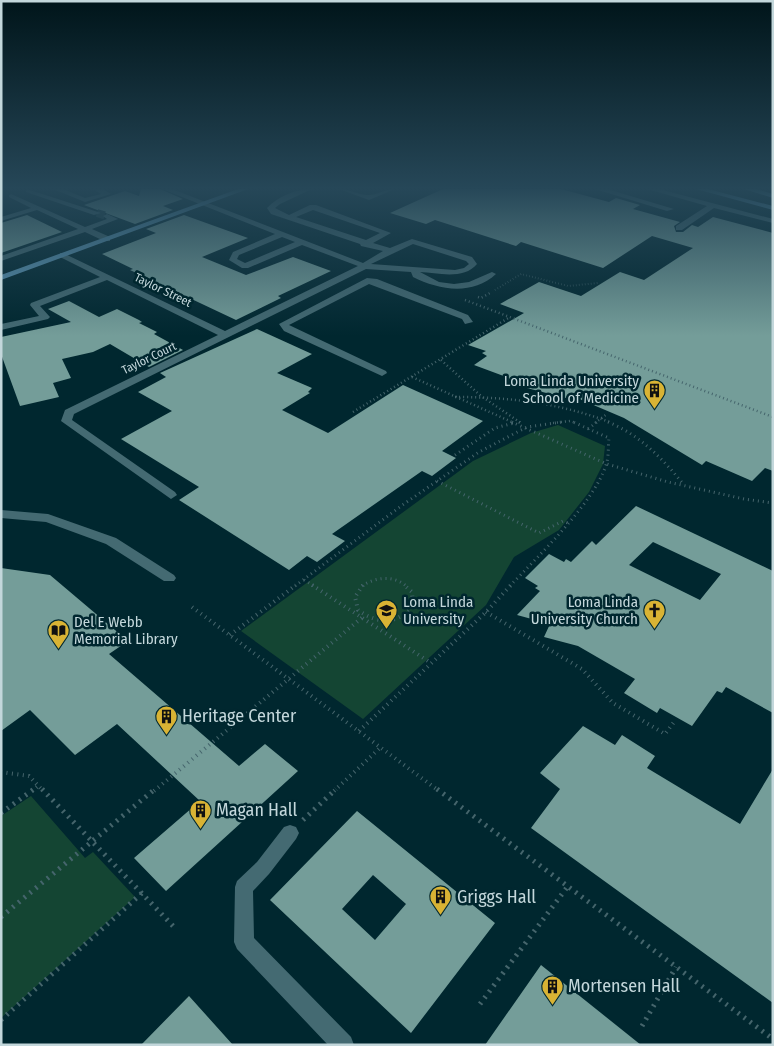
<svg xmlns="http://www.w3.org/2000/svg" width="774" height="1046" font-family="'Fira Sans Condensed',sans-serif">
  <rect width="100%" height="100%" fill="#00272f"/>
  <path fill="#144533" d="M558 425 605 446 603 464 589 492 559 530 514 557 486 605 363 719 241 631 473 461 531 433Z
    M31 796 85 858 93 852 135 897 1 1018V816Z"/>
  <path fill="#749d99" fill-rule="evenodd" d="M141 189H160L183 199 163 206 173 210 135 224 84 205 125 191 139 196Z
    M443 189H561L609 202 616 198 640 205 633 209 680 222 674 226 676 232H683L692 225 698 227 713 217 773 233V471L765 468 752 481 706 461 702 465 624 418 577 398 574 400 503 382 509 378 474 365 487 356 482 353 486 351 468 345 524 313 500 304 539 282 581 296 620 272 644 280 693 248 652 236 603 268 521 242 516 246 435 220 426 224 390 213Z
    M27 215 62 232 1 253V223Z
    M184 215 248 238 202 257 246 275 293 257 331 271 278 296 281 298 236 320 130 270 133 269 102 254 156 233 146 229Z
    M69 301 99 317 117 309 139 320 142 322 139 323 157 332 154 334 183 350 149 367 110 344 93 352 62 359 71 378 53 383 59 397 20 406 1 354V337L71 322 48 309Z
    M257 329 312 354 277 373 312 388 308 392 310 393 282 410 328 433 403 385 483 421 442 451 456 458 432 476 422 471 332 534 345 541 317 562 307 556 289 570 179 500 199 487 121 439 172 411 138 392 166 377 160 373Z
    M636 506 773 571V713L726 687 722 693 717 691 692 726 660 708 657 713 624 693 635 679 578 646 544 637 550 624 517 615 540 591 535 588 538 586 525 578 549 554 564 562 566 559 571 562 592 541 596 545ZM653 542 721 574 700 600 629 565Z
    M1 568 50 575 128 641 109 654 239 766 265 744 298 771 166 891 134 858 200 801 117 724 75 755 30 710 1 731Z
    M583 726 615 745 622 735 655 756 647 768 740 824 773 769V1003L531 828 560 789 540 773Z
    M357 811 495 923 411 1033 270 900ZM373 875 406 904 375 940 342 909Z
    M541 965 641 1045H485Z
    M189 996 233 1045H141Z"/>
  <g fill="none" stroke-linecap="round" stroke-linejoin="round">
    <path stroke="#1d4149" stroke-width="8" stroke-dasharray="8 4" stroke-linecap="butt" d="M97 213 107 216"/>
    <path stroke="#45656c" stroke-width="2" stroke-dasharray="0.5 2.5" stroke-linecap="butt" d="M495 290 521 274 568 286 598 283"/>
    <path stroke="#45656c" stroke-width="2.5" stroke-dasharray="1 3" stroke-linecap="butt" d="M478 297 481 298 490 293
      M465 300 773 417
      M441 360 481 396 521 423
      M412 377 514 423
      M455 397C510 397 560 403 612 423
      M353 412 510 317
      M512 423H515
      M553 423 570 421 576 423
      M595 423 607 414"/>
    <path stroke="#45656c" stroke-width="3" stroke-dasharray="1 4" stroke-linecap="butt" d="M512 422 514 423
      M519 422 522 424
      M608 422C640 435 663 459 684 485
      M588 429 597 422
      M455 455 495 428 514 423 607 464 668 482 744 499 773 503
      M437 481 539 533 563 521 568 523
      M304 580 314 586
      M295 586 401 506 479 452 527 427 562 422
      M362 586C375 577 394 575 406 586
      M510 586C538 556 594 503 606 465 609 457 608 446 609 438L573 422"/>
    <path stroke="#45656c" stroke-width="4" stroke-dasharray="1 4.5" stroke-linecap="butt" d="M312 585 431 663
      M363 585 355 597 358 610C377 624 397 625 413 606L412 592 404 585
      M192 607 439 791
      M486 612 582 669 613 703 665 734 674 722
      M230 635 296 585
      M359 731 486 612 511 585
      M1 772 29 776 43 791
      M32 791 38 786
      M154 791 364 616
      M334 791 381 747"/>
    <path stroke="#45656c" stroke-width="5" stroke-dasharray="2 5.5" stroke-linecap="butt" d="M42 789 173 926
      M437 789 773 1039
      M1 813 34 789
      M303 820 336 789
      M1 917 155 789
      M480 1004 568 886
      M1 1020 142 893
      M642 1026 676 967"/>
    <path fill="#446a72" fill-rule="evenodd" d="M53 189H63L85 198 101 194 93 189H103L111 194 85 202Z
      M162 189H172L363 263 383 251 361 246 360 244 271 214 267 208C278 196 297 189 312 189L280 204 275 208 289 215 310 205H316L391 233 373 243 390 248 412 239 472 257 477 264C464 280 438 273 420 272L439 282 454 284 469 282 492 272 496 274C472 296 439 290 413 277L411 272 366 269 74 414 72 420 175 492 177 495 171 499 61 421 65 410 218 335 107 280 40 306 50 317 48 319 1 330V324L39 316 30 305 31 303 100 277 60 257V253H63L225 331 358 266 302 245 248 268H242L229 260 233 252 275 234ZM313 210 380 233 366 240 296 217ZM282 237 295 242 245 263 237 259 239 255ZM413 244 466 261 469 264 464 268 455 270 371 264Z
      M339 189C349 189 357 194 367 195 374 196 386 189 395 189L369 200Z
      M595 189H607L674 209 667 211Z
      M647 189H659L773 219V223L714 208 682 230H676V226L707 206Z
      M26 190H30L101 213 94 215 26 192Z
      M11 194 85 227 107 219 103 216 107 214 118 219 92 229 110 237V241H104L85 232 1 261V256L78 229 37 210 1 221V217L31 208 9 197V195Z
      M367 278 377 279 468 315 473 322 465 324 462 319 369 284 289 325 386 371 387 373 382 376 284 331 279 324Z
      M1 510 48 514 116 538 174 575 176 578 174 581H164L106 544 46 522 1 518Z
      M290 825 296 827 299 833 296 839 269 874 253 891 254 938 351 1037 354 1045H328L237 949 234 942 235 887 237 881 257 862 284 827Z"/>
    <path fill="#5d97b6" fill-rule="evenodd" d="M238 189H248L1 280V275Z
      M696 189H708L773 206V210Z
      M744 189H756L773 194V198Z"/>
  </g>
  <linearGradient id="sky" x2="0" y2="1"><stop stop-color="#00151a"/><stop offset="0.56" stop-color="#264758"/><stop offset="1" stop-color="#264758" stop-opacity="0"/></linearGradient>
  <rect width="774" height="336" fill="url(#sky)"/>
  <defs>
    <symbol id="building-pin" viewBox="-11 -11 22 30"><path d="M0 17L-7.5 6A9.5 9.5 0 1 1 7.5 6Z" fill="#d9b334" stroke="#00272f"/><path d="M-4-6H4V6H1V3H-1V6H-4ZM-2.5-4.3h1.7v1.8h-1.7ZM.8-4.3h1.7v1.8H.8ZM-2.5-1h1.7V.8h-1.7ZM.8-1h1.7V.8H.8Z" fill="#111"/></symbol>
    <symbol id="university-pin" viewBox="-11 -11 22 30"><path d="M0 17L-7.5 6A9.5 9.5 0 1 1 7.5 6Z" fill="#d9b334" stroke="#00272f"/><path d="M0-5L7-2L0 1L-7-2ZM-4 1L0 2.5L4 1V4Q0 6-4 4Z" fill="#111"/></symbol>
    <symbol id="church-pin" viewBox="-11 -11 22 30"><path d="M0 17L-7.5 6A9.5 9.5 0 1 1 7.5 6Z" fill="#d9b334" stroke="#00272f"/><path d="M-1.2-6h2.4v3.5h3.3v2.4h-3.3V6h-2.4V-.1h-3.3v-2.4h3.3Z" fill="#111"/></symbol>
    <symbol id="library-pin" viewBox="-11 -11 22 30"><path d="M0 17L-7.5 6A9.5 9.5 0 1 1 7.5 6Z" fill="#d9b334" stroke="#00272f"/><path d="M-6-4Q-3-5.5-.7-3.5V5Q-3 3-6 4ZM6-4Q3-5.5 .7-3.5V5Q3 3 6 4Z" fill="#111"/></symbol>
  </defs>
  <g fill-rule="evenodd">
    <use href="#building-pin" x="642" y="378" width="25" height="34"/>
    <use href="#university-pin" x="374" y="598" width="25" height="34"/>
    <use href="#church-pin" x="642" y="598" width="25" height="34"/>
    <use href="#library-pin" x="46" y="618" width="25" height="34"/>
    <use href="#building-pin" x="154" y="704" width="25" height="34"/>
    <use href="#building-pin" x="188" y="798" width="25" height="34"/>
    <use href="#building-pin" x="428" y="884" width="25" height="34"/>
    <use href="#building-pin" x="540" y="974" width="25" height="34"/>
  </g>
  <g text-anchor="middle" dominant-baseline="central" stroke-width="5" stroke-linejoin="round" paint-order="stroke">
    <g font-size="12" fill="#c3d7db" stroke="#00272f">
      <text transform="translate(163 290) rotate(26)">Taylor Street</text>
      <text transform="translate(149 358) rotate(-26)">Taylor Court</text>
    </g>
    <g font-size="15" fill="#c3d7db" stroke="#00272f" text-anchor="end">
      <text x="639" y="381">Loma Linda University<tspan x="639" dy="17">School of Medicine</tspan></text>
      <text x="403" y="602" text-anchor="start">Loma Linda<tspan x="403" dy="17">University</tspan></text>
      <text x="638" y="602">Loma Linda<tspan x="638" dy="17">University Church</tspan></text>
      <text x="74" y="622" text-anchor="start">Del E Webb<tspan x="74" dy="17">Memorial Library</tspan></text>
    </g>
    <g font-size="18" fill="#c3d7db" stroke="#00272f" text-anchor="start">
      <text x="182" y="716">Heritage Center</text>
      <text x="216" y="810">Magan Hall</text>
      <text x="457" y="897">Griggs Hall</text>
      <text x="568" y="986">Mortensen Hall</text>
    </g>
  </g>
  <rect width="774" height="1046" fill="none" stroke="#c3d7db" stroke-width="5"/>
</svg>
